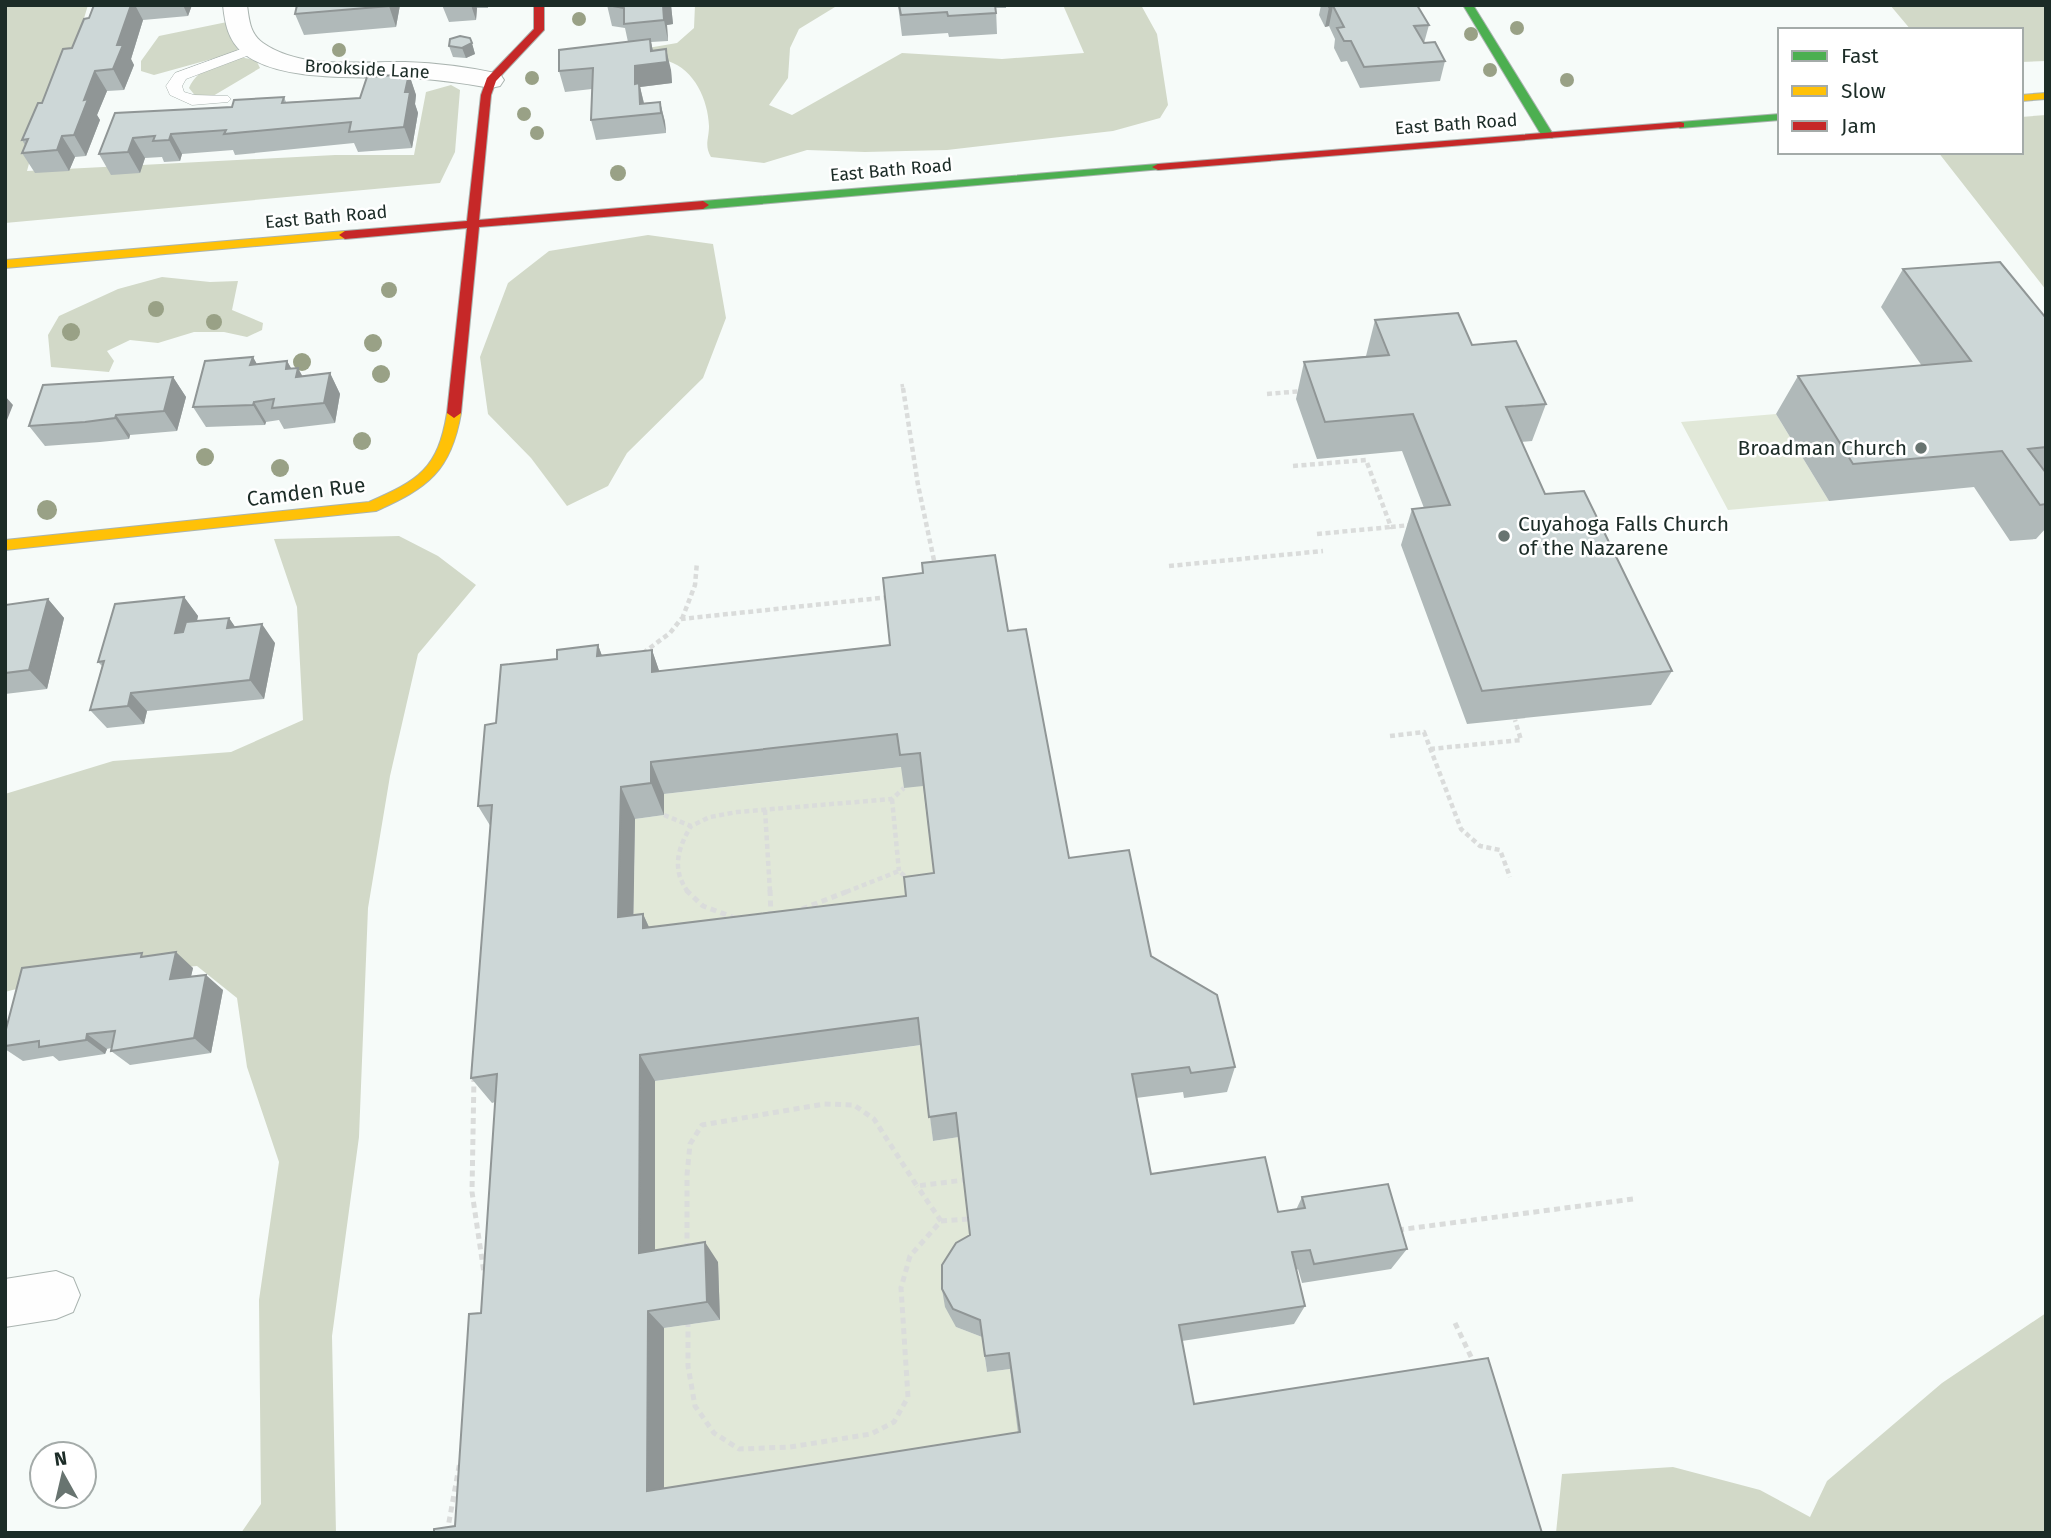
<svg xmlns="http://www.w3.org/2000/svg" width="2051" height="1538" font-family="'Fira Sans',sans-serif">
  <rect width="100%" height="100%" fill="#f6fbf9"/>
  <path fill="#e1e8d8" d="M1776 414 1829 501 1728 510 1681 422Z
    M902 767 923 786 938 903 633 946 635 819 664 815V794Z
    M922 1045 933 1141 959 1137 972 1255 956 1327 982 1337 987 1372 1010 1369 1020 1445 664 1501V1328L720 1320 655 1273V1081Z"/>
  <path fill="#d2d9c8" d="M5 5H88L70 65 44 107 27 171 335 155H414L426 92 451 85 460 90 455 152 440 183 5 223Z
    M695 5 835 7 799 29 790 48 788 78 769 105 792 115 902 53 1002 59 1084 53 1063 5H1141L1157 34 1168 105 1160 118 1113 131 947 150 865 152 807 150 764 163 711 157C704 145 709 139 709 126 708 100 695 70 668 61 658 58 645 58 635 57L630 51 677 43 694 28Z
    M1890 5H2046V61L2021 62V30H1911Z
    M227 22 239 37 237 52 154 75 141 71V61L159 36Z
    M239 57 256 60 260 68 213 96 197 98 189 88C198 67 219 64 239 57Z
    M2046 115V290L1938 152H2021V117Z
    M648 235 713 244 726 318 703 378 627 453 608 486 567 506 531 458 488 414 480 357 508 283 549 251Z
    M162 277 210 282 238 281 232 310 263 323 262 330 247 337 224 332H194L158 343 130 340 107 351 114 361 109 372 51 367 48 335 59 316 118 289Z
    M399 536 438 556 476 585 418 654 390 776 368 908 359 1137 332 1336 336 1533H241L261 1504 259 1300 279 1162 247 1067 237 998 197 966 58 978 5 992V794L113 761 231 752 303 720 297 607 274 539Z
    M2046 1313V1533H1556L1562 1474 1673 1467 1760 1490 1810 1517 1827 1481 1942 1383Z"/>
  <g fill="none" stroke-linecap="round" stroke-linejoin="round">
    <defs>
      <path id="lane" d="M255 44 262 48 260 51 186 79 182 86 184 92 194 95 228 96 231 99 228 102 192 105 170 95 166 86 175 73Z"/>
      <path id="street" d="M223 5H247C249 20 250 34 263 43 302 70 359 61 405 62 436 63 469 67 500 74L504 80 500 86 491 88C463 83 434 79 406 78 361 76 280 83 243 53 228 40 225 24 223 5Z
        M56 1271 73 1278 80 1295 73 1312 56 1319 5 1327V1279Z"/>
      <path id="fast" d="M1463 5H1473L1554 136 1552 138 1542 136Z
        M1780 114V120L1680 128 1675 125 1680 122Z
        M1158 164 1164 167 1162 169 703 209 697 205 703 201Z"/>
      <path id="slow" d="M2046 93V99L2021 101V95Z
        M345 231 349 232V238L5 268V260Z
        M454 408 461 413C451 471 428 488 376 511L5 550V540L369 502C419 480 438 469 447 413Z"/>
      <path id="jam" d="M534 5H544V30L496 81 491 95 479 220 703 201 709 205 703 209 479 227 461 413 454 418 447 413 467 228 345 239 339 235 345 231 467 221 481 95 487 78 534 29Z
        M1680 122 1684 123V127L1158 170 1152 167 1158 164Z"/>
    </defs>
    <use href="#lane" stroke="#aab4b0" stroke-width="1"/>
    <use href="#street" stroke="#aab4b0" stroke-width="2"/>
    <use href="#fast" stroke="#aab4b0" stroke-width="2"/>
    <use href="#slow" stroke="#aab4b0" stroke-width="2"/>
    <use href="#jam" stroke="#aab4b0" stroke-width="2"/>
    <path stroke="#dadcdb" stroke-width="3.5" stroke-dasharray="3.5 2.5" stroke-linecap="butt" d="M902 384 903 390"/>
    <path stroke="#dadcdb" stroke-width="4.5" stroke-dasharray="5 3.5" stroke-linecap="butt" d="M903 388 918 485 935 565
      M1267 394 1303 391
      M1293 466 1366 460 1391 527 1410 525
      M1317 534 1391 527
      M1169 566 1323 551
      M682 619 695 585 697 562
      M643 653 670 633 681 619 890 597
      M1390 736 1424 732 1461 829 1480 846 1500 850 1510 877
      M1430 749 1521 740 1515 720
      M892 799 899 871
      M765 810 770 892
      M664 815 691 826 710 817 737 812 892 799 904 788
      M688 892C671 869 678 848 691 826
      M846 892 899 871 909 880"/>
    <path stroke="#dadcdb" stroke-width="5" stroke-dasharray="6 4.5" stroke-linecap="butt" d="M686 890 703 906 735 918
      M770 890 771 916
      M802 909 851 890
      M474 1076 472 1192 484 1273
      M941 1221 968 1219
      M1398 1230 1633 1199
      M687 1249V1175L690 1144 702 1125 824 1104 854 1105 874 1119 917 1186 964 1180
      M688 1321V1366L695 1406 714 1433 739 1449 790 1447 871 1434 894 1422 908 1397 901 1288 910 1256 941 1221 917 1186
      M1455 1323 1474 1363
      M447 1533 460 1461"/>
    <use href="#lane" fill="#fefefe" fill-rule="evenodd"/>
    <use href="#street" fill="#fefefe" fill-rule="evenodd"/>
    <use href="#fast" fill="#4caf50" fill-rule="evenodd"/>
    <use href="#slow" fill="#ffc107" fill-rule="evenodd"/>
    <use href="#jam" fill="#c62828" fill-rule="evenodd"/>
  </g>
  <g fill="#99a186">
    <circle cx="579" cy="19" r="7"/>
    <circle cx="1517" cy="28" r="7"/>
    <circle cx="1471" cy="34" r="7"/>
    <circle cx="339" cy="50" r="7"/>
    <circle cx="1490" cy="70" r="7"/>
    <circle cx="532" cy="78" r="7"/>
    <circle cx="1567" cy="80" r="7"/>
    <circle cx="524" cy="114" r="7"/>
    <circle cx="537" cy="133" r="7"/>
    <circle cx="618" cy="173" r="8"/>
    <circle cx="389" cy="290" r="8"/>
    <circle cx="156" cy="309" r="8"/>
    <circle cx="214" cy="322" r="8"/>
    <circle cx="71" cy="332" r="9"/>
    <circle cx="373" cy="343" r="9"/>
    <circle cx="302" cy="362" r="9"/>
    <circle cx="381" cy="374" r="9"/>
    <circle cx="362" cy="441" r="9"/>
    <circle cx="205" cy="457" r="9"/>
    <circle cx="280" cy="468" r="9"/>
    <circle cx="47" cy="510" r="10"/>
  </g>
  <path fill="#b0b9b9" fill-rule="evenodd" d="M92 5H192L188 16 143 20 131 59 134 65 124 90 107 91 97 115 100 120 86 156 75 157 69 171 35 173 22 153 25 145 22 140 89 18 93 8Z
    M297 5H400L396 27 304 35 295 14Z
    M442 5H488V8H477L476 20 449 22Z
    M607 5H671L673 24 667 25 668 41 651 42 653 51 671 70 672 83 640 87 644 103 660 102 665 122 666 133 596 140 591 120 592 89 565 92 559 71 628 42 625 28 612 26Z
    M898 5H1006V8H996L997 34 949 37 948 33 902 36Z
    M1321 5H1406L1429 25 1424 43 1445 61 1440 81 1360 88 1347 61 1341 62 1334 48 1335 39 1329 26 1325 27 1319 15Z
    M470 38 475 54 466 58 453 57 449 46Z
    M409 74 416 95 415 104 418 113 412 148 358 152 354 143 235 155 233 150 182 154 180 161 164 162 162 157 145 158 140 173 111 175 99 154 115 113 232 107 284 97 286 102 360 98Z
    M1903 269 2046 318V528L2036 539 2010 541 1974 487 1829 501 1776 414 1798 376 1922 366 1881 307Z
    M1375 320 1472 345 1546 404 1532 441 1521 442 1545 494 1672 671 1651 705 1467 724 1401 545 1412 509 1424 508 1402 451 1317 459 1296 399 1304 362 1366 356Z
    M253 357 257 365 287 361 291 368 302 376 330 373 340 394 335 423 284 429 279 420 266 422 265 425 206 427 193 407Z
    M173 377 186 397 177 431 130 435 129 439 100 442 45 446 29 426Z
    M184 597 198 616 197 621 229 618 235 627 275 643 264 699 147 711 144 724 107 728 90 710 102 666 98 662Z
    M48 599 64 618 47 689 5 694V605Z
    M1008 631 1069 858 1151 956 1235 1067 1227 1092 1184 1098 1183 1092 1136 1098 1151 1174 1278 1212 1296 1210 1302 1197 1407 1249 1391 1269 1302 1283 1298 1269 1297 1270 1305 1306 1294 1324 1182 1341 1194 1404 455 1526 481 1313 495 1102 492 1103 471 1078 491 827 478 806 496 723 557 659 598 645 602 656 652 650 659 671ZM901 767 904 788 923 786 934 873 906 896 649 927 643 914 633 915 635 819 664 815V794ZM921 1045 933 1141 959 1137 970 1235 942 1289 945 1307 956 1327 982 1337 987 1372 1010 1369 1018 1433 664 1488V1328L720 1320 718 1262 655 1250V1081Z
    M146 957 193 968 191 976 223 990 211 1053 130 1065 111 1051V1048L107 1049 105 1054 59 1061 53 1056 23 1061 5 1049V1033Z"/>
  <path fill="#909696" d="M131 5H135L143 20 131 59 134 65 124 90 113 69 117 45Z
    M183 5H192L188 16Z
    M389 5H400L396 27 389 6Z
    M471 5H476L477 8 476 20Z
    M663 5H671L673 24 667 25 668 41 664 20Z
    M1333 6 1329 26 1325 27 1329 7Z
    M650 39 655 59 666 49 671 70 672 83 640 87 644 104 642 115 635 84V66L651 51Z
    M472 43 475 54 466 58 462 48Z
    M95 71 107 91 97 115 100 120 86 156 74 135 84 100Z
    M409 74 416 95 415 104 418 113 412 148 404 127 405 92Z
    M660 102 665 122 666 133 661 113Z
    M171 134 182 154 180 161 169 140Z
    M62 136 75 157 69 171 57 150Z
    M133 138 145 158 140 173 128 152Z
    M253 357 264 377 250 365Z
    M287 361 296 377 298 368 309 388 307 397 298 382 297 389 286 369Z
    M330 373 340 394 335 423 324 403Z
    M173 377 186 397 177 431 164 411Z
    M5 396 13 405 5 425Z
    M254 402 266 422 265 425 253 405Z
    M116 415 130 435 129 439 115 418Z
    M184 597 198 616 189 652 175 633Z
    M48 599 64 618 47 689 29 670Z
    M229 618 242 637 227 628Z
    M262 624 275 643 264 699 250 680Z
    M598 645 611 680 597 656Z
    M652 650 664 685 652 672Z
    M131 693 147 711 144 724 128 706Z
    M651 762 664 794V815L651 783Z
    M621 787 635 819 633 946 618 917Z
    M643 914 656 943 643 928Z
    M176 952 193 968 187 994 170 979Z
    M206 975 223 990 211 1053 194 1038Z
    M87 1034 107 1049 105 1054 86 1040Z
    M640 1055 655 1081V1273L639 1253Z
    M705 1242 718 1262 720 1320 707 1302Z
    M648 1311 664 1328V1501L647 1491Z"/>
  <path fill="#cdd7d7" stroke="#909696" stroke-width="2" fill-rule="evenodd" d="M94 5H131L117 45H123L113 69 95 71 84 100 88 99 74 135 62 136 57 150 22 153 28 139 22 140 38 103H42L63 49 72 48 84 19 89 18Z
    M297 5H389V6L295 14Z
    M607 5H663L664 20 624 24V8Z
    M899 5H995L996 13 948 16 947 12 901 15Z
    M1328 5H1404L1405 6 1417 5 1429 25 1414 26 1424 43 1435 42 1445 61 1364 67 1351 41H1344L1337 28 1344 27 1333 6 1329 7Z
    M460 36 470 38 472 43 462 48 449 46 450 39Z
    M650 39 651 51 666 49 667 62 635 66V84L639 83 640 104 660 102 661 113 591 120 593 68 559 71V50Z
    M409 74 405 92H410L404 127 349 132 351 122 224 134 226 130 171 134 169 140 153 141 155 136 133 138 128 152 99 154 115 113 232 107 234 100 284 97 282 103 360 98 367 77Z
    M2000 262 2046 318V447L2028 449 2046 473V504L2040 505 2002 451 1853 464 1798 376 1971 361 1903 269Z
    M1458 313 1472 345 1516 341 1546 404 1506 407 1545 494 1584 491 1672 671 1482 691 1412 509 1450 505 1413 414 1325 422 1304 362 1389 355 1375 320Z
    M253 357 250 365 287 361 286 369 298 368 296 377 330 373 324 403 272 408 274 399 254 402 253 405 193 407 205 361Z
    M173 377 164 411 116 415 115 418 85 422 29 426 43 385Z
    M995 555 1008 631 1026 629 1069 858 1129 850 1151 956 1217 995 1235 1067 1191 1073 1189 1067 1132 1074 1151 1174 1265 1157 1278 1212 1305 1208 1302 1197 1388 1184 1407 1249 1314 1264 1310 1250 1292 1252 1305 1306 1179 1325 1194 1404 1488 1358 1542 1533H434V1529L455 1526 469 1314 481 1313 497 1074 471 1078 492 805 478 806 485 725 496 723 501 665 557 659V650L598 645 597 656 652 650V672L890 645 883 578 923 573 922 563ZM897 734 900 755 920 753 934 873 904 877 906 896 643 928V914L618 917 621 787 651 783V762ZM918 1018 929 1117 956 1113 970 1235 956 1243 942 1265V1289L953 1309 980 1320 985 1356 1009 1353 1020 1432 647 1491 648 1311 707 1302 705 1242 639 1253 640 1055Z
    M184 597 175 633 183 632 186 622 229 618 227 628 262 624 250 680 131 693 128 706 90 710 104 661 98 662 115 604Z
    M48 599 29 670 5 673V605Z
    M176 952 170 979 206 975 194 1038 111 1051 115 1031 87 1034 86 1040 39 1047V1041L5 1046V1033L22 968 142 953 141 957Z"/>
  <g fill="#687470" stroke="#fff" stroke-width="2.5">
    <circle cx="1921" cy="448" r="7"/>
    <circle cx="1504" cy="536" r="7"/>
  </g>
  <g text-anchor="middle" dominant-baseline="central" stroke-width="5" stroke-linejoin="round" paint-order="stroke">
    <g font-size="18" fill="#1c2c27" stroke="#fff">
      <text transform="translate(367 69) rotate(3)">Brookside Lane</text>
      <text transform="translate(1456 124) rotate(-4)">East Bath Road</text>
      <text transform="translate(891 170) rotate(-5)">East Bath Road</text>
      <text transform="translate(326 217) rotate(-5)">East Bath Road</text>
    </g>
    <g font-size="21" fill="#1c2c27" stroke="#fff" text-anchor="end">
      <text x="1907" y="448">Broadman Church</text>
      <text x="1518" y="524" text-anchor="start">Cuyahoga Falls Church<tspan x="1518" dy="24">of the Nazarene</tspan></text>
    </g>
    <g font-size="21" fill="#1c2c27" stroke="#fff">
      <text transform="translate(306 492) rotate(-7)">Camden Rue</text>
    </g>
  </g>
  <rect width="2051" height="1538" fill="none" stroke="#1c2c27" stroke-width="14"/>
  <rect x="1778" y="28" width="245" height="126" fill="#ffffff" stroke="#a4aba9" stroke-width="2"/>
  <rect x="1792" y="51" width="35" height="10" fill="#4caf50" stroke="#a4aba9" stroke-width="2"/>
  <text x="1841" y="63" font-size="21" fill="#1c2c27">Fast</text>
  <rect x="1792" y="86" width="35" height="10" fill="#ffc107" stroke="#a4aba9" stroke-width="2"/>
  <text x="1841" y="98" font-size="21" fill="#1c2c27">Slow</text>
  <rect x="1792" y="121" width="35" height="10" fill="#c62828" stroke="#a4aba9" stroke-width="2"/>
  <text x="1841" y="133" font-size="21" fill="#1c2c27">Jam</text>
  <g transform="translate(63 1475) rotate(352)"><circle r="33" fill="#ffffff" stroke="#a4aba9" stroke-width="2"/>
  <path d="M0-5L12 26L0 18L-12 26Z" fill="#687470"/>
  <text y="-10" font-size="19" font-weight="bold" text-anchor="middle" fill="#1c2c27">N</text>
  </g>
</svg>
